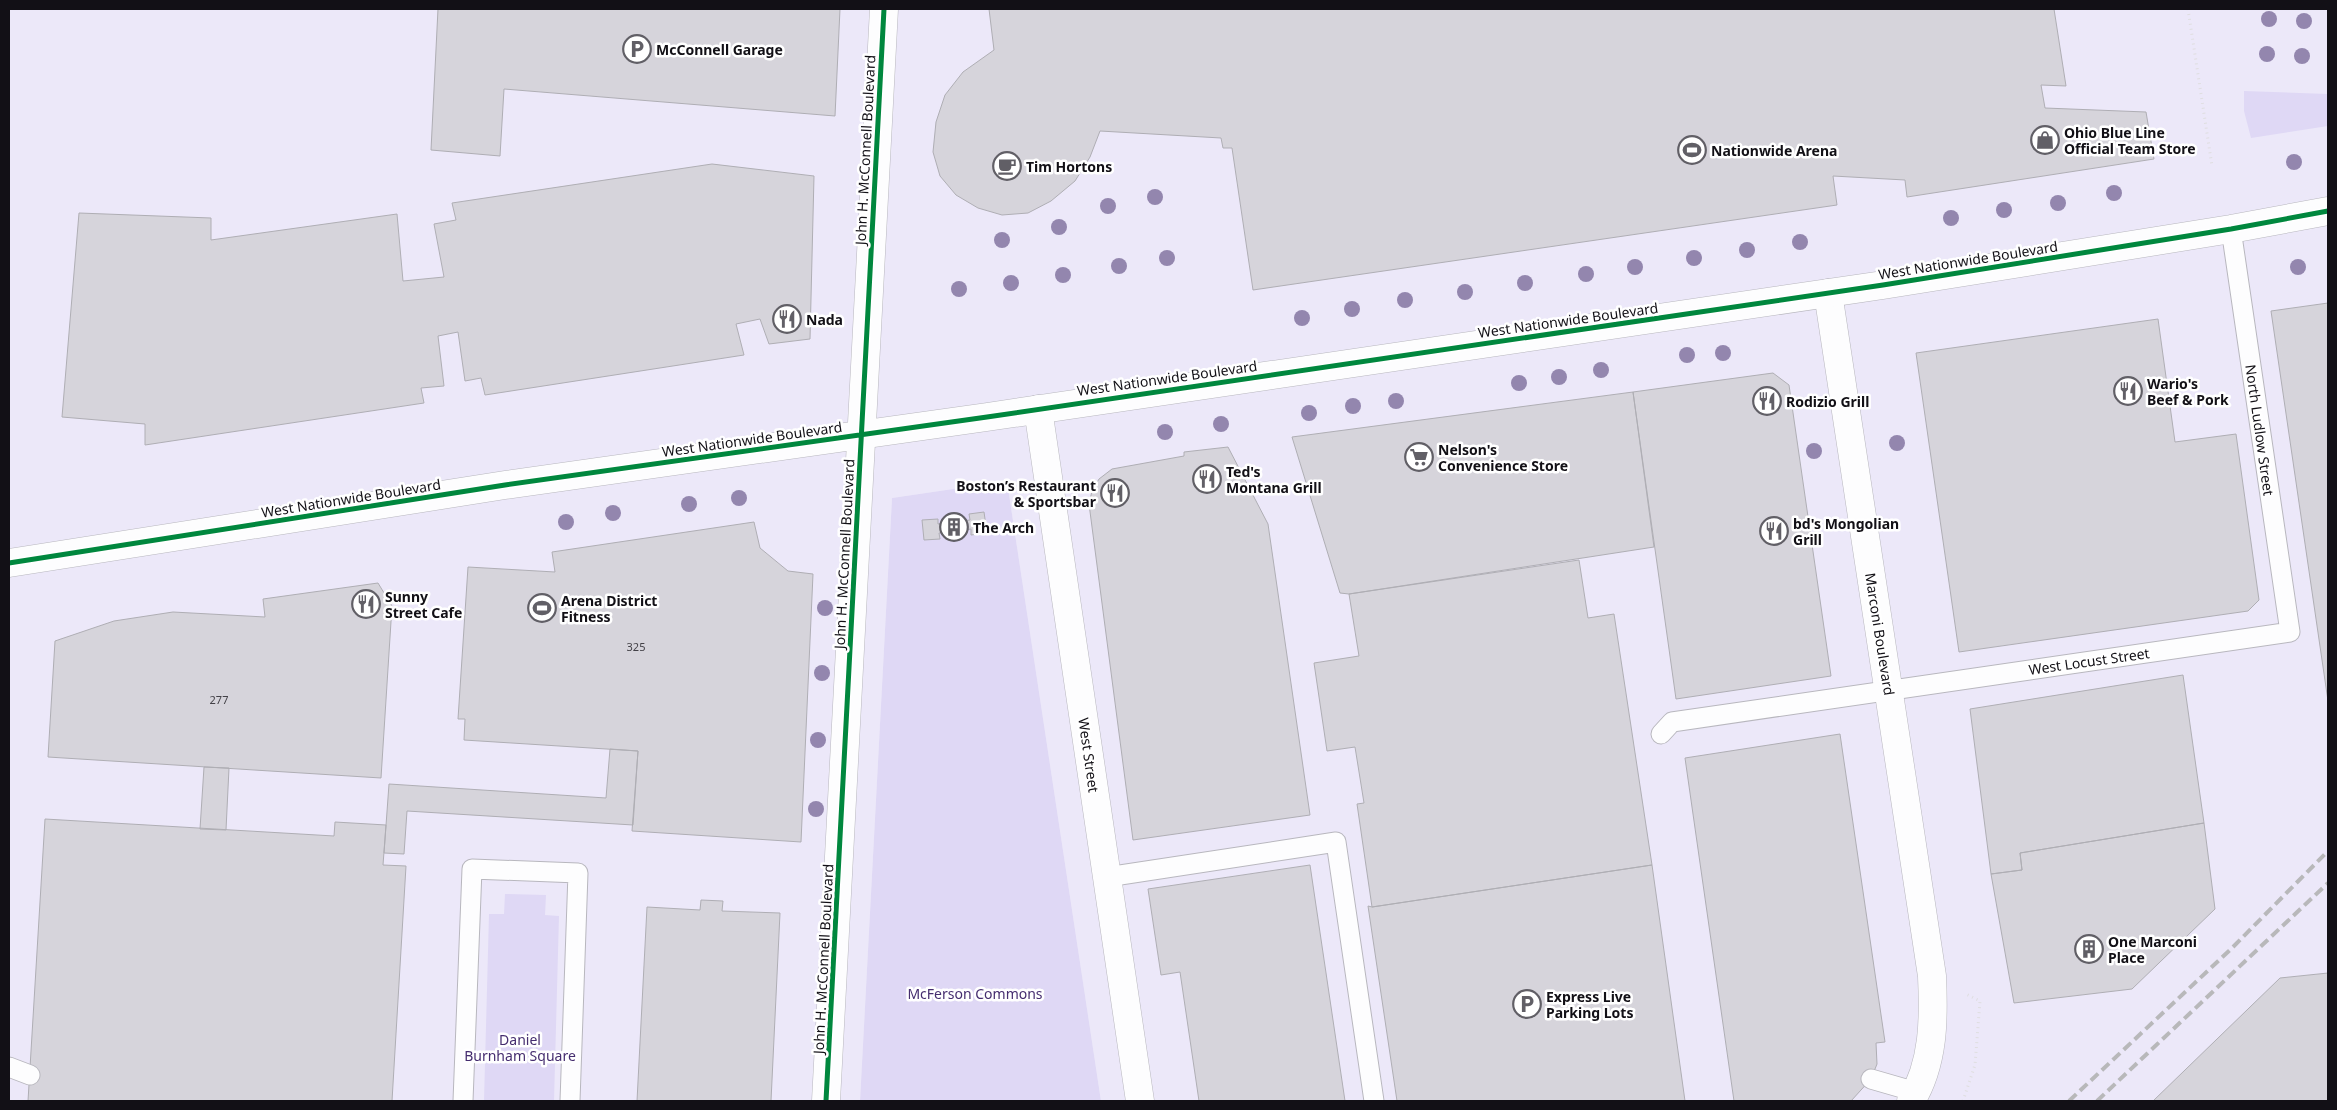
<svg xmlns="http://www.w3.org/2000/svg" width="2337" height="1110" font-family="'Noto Sans',sans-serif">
  <rect width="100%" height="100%" fill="#f3f2fa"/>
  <path fill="#ece8f9" d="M9 9H2328V1101H1101L1007 481 892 498 860 1101H9Z"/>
  <path fill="#dfd8f5" d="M2244 91 2328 94V126L2251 138 2244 111Z
    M1007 481 1101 1101H860L892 498Z
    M505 894 546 895 545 915 559 916 554 1101H484L489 914H504Z"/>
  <path fill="#d6d4db" stroke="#afaeb4" d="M438 9H840L835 116 504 89 500 156 431 150Z
    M989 9H2054L2066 86 2041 85 2045 108 2146 112 2154 159 1907 197 1905 180 1833 176 1837 205 1253 290 1232 148H1223L1221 138 1100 131 1090 157 1075 181 1051 201 1028 213 1002 215 978 208 956 195 940 176 933 152 936 122 945 95 963 72 994 50Z
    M712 164 814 176 810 339 769 344 760 319 736 324 744 355 485 395 481 378 465 381 458 332 438 336 444 386 421 388 424 403 145 445V424L62 417 79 213 211 218V240L397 214 403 281 444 277 434 224 456 220 452 203Z
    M2328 303V701L2271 311Z
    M2158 319 2175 442 2236 434 2259 600 2248 611 1959 652 1916 353Z
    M1773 373 1789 385 1831 676 1676 699 1633 392Z
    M1633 392 1654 547 1349 594 1340 593 1292 437Z
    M1228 447 1268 524 1310 815 1133 840 1089 504 1092 491 1099 479 1112 469 1184 456V452Z
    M984 512 987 533 971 535V529L939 533 940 539 924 540 922 520 938 519V524L970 520 969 514Z
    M754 522 760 548 788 571 813 574 801 842 632 831 638 751 464 740 465 719H458L468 567 555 572 552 552Z
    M1579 560 1588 618 1614 614 1652 865 1372 907 1357 804 1364 803 1355 747 1327 751 1314 663 1359 656 1349 594Z
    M378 583 392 606 381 778 48 757 55 641 114 621 173 612 265 617 263 599Z
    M2183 675 2204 823 2020 853 2022 870 1991 874 1970 709Z
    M1840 734 1885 1042 1876 1043 1877 1064 1871 1079 1851 1101H1734L1685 758Z
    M610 749 638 751 633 825 407 811 404 854 384 853 389 784 606 798Z
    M204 767 229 768 226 830 200 829Z
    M45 819 334 836 335 822 386 825 383 865 406 866 392 1101H28Z
    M2204 823 2215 909 2132 989 2014 1003 1991 874 2022 870 2020 853Z
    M1310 865 1345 1101H1199L1180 972 1161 975 1148 889Z
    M1652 865 1685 1101H1397L1368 906 1372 907Z
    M701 900 723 901 722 911 780 913 771 1101H637L647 907 700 910Z
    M2328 973V1101H2153L2280 978Z"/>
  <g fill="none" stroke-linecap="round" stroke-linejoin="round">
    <defs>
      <path id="service" d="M1661 734 1672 722 2290 632 2231 229
        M1107 877 1336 842 1374 1101
        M9 1067 30 1075
        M1871 1079 1916 1092
        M463 1101 472 869 578 873 570 1101"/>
      <path id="minor" d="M1828 293 1932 976C1934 1019 1934 1063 1911 1101
        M1038 409 1140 1101
        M826 1101 884 9"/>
      <path id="tertiary" d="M9 563 505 485 987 417 1883 285 2231 229 2328 211"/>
    </defs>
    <use href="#service" stroke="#b8b7be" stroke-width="21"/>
    <use href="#minor" stroke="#b8b7be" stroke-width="29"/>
    <use href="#tertiary" stroke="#b8b7be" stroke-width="29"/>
    <path stroke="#dfdee0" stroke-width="3" stroke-dasharray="1 4" stroke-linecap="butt" d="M2188 9 2212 166
      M1963 1101 1975 1065 1980 1001 1966 994"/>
    <use href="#service" stroke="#fdfdfe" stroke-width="19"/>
    <use href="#minor" stroke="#fdfdfe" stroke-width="28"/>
    <use href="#tertiary" stroke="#fdfdfe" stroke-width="28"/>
    <path stroke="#b8b8ba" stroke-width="4" stroke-dasharray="10 5" stroke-linecap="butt" d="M2069 1101 2231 949 2328 851
      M2097 1101 2328 883"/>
    <defs>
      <path id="cycleway" d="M9 563 505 485 987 417 1883 285 2231 229 2328 211
        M826 1101 884 9"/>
    </defs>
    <use href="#cycleway" stroke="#fff" stroke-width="8"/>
    <use href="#cycleway" stroke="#00873e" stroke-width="5"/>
  </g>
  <g fill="#9386ae">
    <circle cx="2269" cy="19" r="8"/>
    <circle cx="2304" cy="21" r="8"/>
    <circle cx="2267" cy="54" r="8"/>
    <circle cx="2302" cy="56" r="8"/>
    <circle cx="2294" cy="162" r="8"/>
    <circle cx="2114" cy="193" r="8"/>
    <circle cx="1155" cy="197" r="8"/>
    <circle cx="2058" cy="203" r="8"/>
    <circle cx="1108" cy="206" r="8"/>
    <circle cx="2004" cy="210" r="8"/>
    <circle cx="1951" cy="218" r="8"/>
    <circle cx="1059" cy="227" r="8"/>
    <circle cx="1002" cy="240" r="8"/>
    <circle cx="1800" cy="242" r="8"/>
    <circle cx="1747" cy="250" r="8"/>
    <circle cx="1167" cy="258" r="8"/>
    <circle cx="1694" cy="258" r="8"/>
    <circle cx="1119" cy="266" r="8"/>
    <circle cx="1635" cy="267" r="8"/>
    <circle cx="2298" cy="267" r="8"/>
    <circle cx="1586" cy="274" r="8"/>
    <circle cx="1063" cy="275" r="8"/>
    <circle cx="1011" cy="283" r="8"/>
    <circle cx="1525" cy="283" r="8"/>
    <circle cx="959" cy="289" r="8"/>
    <circle cx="1465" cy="292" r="8"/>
    <circle cx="1405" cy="300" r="8"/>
    <circle cx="1352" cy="309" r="8"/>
    <circle cx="1302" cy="318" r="8"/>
    <circle cx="1723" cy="353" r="8"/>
    <circle cx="1687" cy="355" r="8"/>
    <circle cx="1601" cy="370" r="8"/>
    <circle cx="1559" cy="377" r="8"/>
    <circle cx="1519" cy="383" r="8"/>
    <circle cx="1396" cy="401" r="8"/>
    <circle cx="1353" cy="406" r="8"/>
    <circle cx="1309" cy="413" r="8"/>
    <circle cx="1221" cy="424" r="8"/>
    <circle cx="1165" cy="432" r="8"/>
    <circle cx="1897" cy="443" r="8"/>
    <circle cx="1814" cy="451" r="8"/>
    <circle cx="739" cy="498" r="8"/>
    <circle cx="689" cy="504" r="8"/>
    <circle cx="613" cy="513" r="8"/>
    <circle cx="566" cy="522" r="8"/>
    <circle cx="825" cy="608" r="8"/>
    <circle cx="822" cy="673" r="8"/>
    <circle cx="818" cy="740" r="8"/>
    <circle cx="816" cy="809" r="8"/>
  </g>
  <defs>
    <symbol id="parking-ring" viewBox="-11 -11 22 22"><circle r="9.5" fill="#fff" stroke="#615f66" stroke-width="1.5"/><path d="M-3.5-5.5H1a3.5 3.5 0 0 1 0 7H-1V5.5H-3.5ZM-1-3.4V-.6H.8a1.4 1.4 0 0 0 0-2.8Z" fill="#615f66"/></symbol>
    <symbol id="shop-ring" viewBox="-11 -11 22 22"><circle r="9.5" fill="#fff" stroke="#615f66" stroke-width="1.5"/><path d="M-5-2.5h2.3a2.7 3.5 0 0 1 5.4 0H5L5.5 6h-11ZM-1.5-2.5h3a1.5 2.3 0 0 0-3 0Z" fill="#615f66"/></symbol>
    <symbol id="stadium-ring" viewBox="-11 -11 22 22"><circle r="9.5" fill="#fff" stroke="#615f66" stroke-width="1.5"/><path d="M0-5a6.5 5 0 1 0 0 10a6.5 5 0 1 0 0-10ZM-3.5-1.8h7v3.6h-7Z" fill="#615f66"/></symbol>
    <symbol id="cafe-ring" viewBox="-11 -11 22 22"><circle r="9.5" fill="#fff" stroke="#615f66" stroke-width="1.5"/><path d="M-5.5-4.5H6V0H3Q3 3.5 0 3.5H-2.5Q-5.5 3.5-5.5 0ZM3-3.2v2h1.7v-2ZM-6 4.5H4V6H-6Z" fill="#615f66"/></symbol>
    <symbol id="restaurant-ring" viewBox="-11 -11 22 22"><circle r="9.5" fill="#fff" stroke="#615f66" stroke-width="1.5"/><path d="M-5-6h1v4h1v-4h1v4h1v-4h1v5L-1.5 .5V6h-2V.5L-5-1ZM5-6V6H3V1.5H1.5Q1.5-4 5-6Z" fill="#615f66"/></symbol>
    <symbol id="supermarket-ring" viewBox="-11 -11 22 22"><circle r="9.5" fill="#fff" stroke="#615f66" stroke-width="1.5"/><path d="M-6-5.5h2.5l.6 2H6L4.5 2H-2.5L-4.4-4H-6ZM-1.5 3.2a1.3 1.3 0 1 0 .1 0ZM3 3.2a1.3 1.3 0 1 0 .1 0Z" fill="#615f66"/></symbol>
    <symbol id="building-ring" viewBox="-11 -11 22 22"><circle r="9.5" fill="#fff" stroke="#615f66" stroke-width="1.5"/><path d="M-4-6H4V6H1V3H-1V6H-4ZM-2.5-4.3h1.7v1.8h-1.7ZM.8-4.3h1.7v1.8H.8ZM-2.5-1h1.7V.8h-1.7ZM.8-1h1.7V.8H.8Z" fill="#615f66"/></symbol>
  </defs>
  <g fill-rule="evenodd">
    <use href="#parking-ring" x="621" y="33" width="32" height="32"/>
    <use href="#shop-ring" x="2029" y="124" width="32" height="32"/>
    <use href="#stadium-ring" x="1676" y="134" width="32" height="32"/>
    <use href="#cafe-ring" x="991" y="150" width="32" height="32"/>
    <use href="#restaurant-ring" x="771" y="303" width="32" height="32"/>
    <use href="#restaurant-ring" x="2112" y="375" width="32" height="32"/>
    <use href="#restaurant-ring" x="1751" y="385" width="32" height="32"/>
    <use href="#supermarket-ring" x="1403" y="441" width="32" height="32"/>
    <use href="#restaurant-ring" x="1191" y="463" width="32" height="32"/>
    <use href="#restaurant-ring" x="1099" y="477" width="32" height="32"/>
    <use href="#building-ring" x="938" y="511" width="32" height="32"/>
    <use href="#restaurant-ring" x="1758" y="515" width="32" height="32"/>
    <use href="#restaurant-ring" x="350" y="588" width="32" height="32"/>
    <use href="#stadium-ring" x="526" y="592" width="32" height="32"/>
    <use href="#building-ring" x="2073" y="933" width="32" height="32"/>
    <use href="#parking-ring" x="1511" y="988" width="32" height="32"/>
  </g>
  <g text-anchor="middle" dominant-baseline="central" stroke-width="5" stroke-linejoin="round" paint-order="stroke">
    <g font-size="11" fill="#434147">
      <text x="636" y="646">325</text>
      <text x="219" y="699">277</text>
    </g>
    <g font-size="14" font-weight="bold" fill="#121016" stroke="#fff" text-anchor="start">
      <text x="656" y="49">McConnell Garage</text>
      <text x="2064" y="132">Ohio Blue Line<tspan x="2064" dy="16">Official Team Store</tspan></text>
      <text x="1711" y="150">Nationwide Arena</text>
      <text x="1026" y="166">Tim Hortons</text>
      <text x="806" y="319">Nada</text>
      <text x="2147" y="383">Wario's<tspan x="2147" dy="16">Beef &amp; Pork</tspan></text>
      <text x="1786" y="401">Rodizio Grill</text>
      <text x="1438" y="449">Nelson's<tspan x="1438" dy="16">Convenience Store</tspan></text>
      <text x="1226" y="471">Ted's<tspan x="1226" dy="16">Montana Grill</tspan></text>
      <text x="1096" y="485" text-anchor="end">Boston’s Restaurant<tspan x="1096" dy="16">&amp; Sportsbar</tspan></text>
      <text x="1793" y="523">bd's Mongolian<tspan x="1793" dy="16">Grill</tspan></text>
      <text x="973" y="527">The Arch</text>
      <text x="385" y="596">Sunny<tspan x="385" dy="16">Street Cafe</tspan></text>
      <text x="561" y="600">Arena District<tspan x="561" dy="16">Fitness</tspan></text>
      <text x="2108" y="941">One Marconi<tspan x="2108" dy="16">Place</tspan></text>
      <text x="1546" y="996">Express Live<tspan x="1546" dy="16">Parking Lots</tspan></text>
    </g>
    <g font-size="14" fill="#121016" stroke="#fff">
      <text transform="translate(865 150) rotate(-87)">John H. McConnell Boulevard</text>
      <text transform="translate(1968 260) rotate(-9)">West Nationwide Boulevard</text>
      <text transform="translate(1568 320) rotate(-8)">West Nationwide Boulevard</text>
      <text transform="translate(1167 378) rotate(-8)">West Nationwide Boulevard</text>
      <text transform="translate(2260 430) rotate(82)">North Ludlow Street</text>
      <text transform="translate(752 439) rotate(-8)">West Nationwide Boulevard</text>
      <text transform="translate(351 498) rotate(-9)">West Nationwide Boulevard</text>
      <text transform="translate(844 554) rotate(-87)">John H. McConnell Boulevard</text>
      <text transform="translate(1880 634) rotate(81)">Marconi Boulevard</text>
      <text transform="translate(2089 661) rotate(-8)">West Locust Street</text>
      <text transform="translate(1089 755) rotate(82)">West Street</text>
      <text transform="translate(823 959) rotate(-87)">John H. McConnell Boulevard</text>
    </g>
    <g font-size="14" fill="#452d6f" stroke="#fff">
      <text x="975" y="993">McFerson Commons</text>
      <text x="520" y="1039">Daniel<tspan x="520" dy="16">Burnham Square</tspan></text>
    </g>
  </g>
  <rect width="2337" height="1110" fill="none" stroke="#121016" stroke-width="20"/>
</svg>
